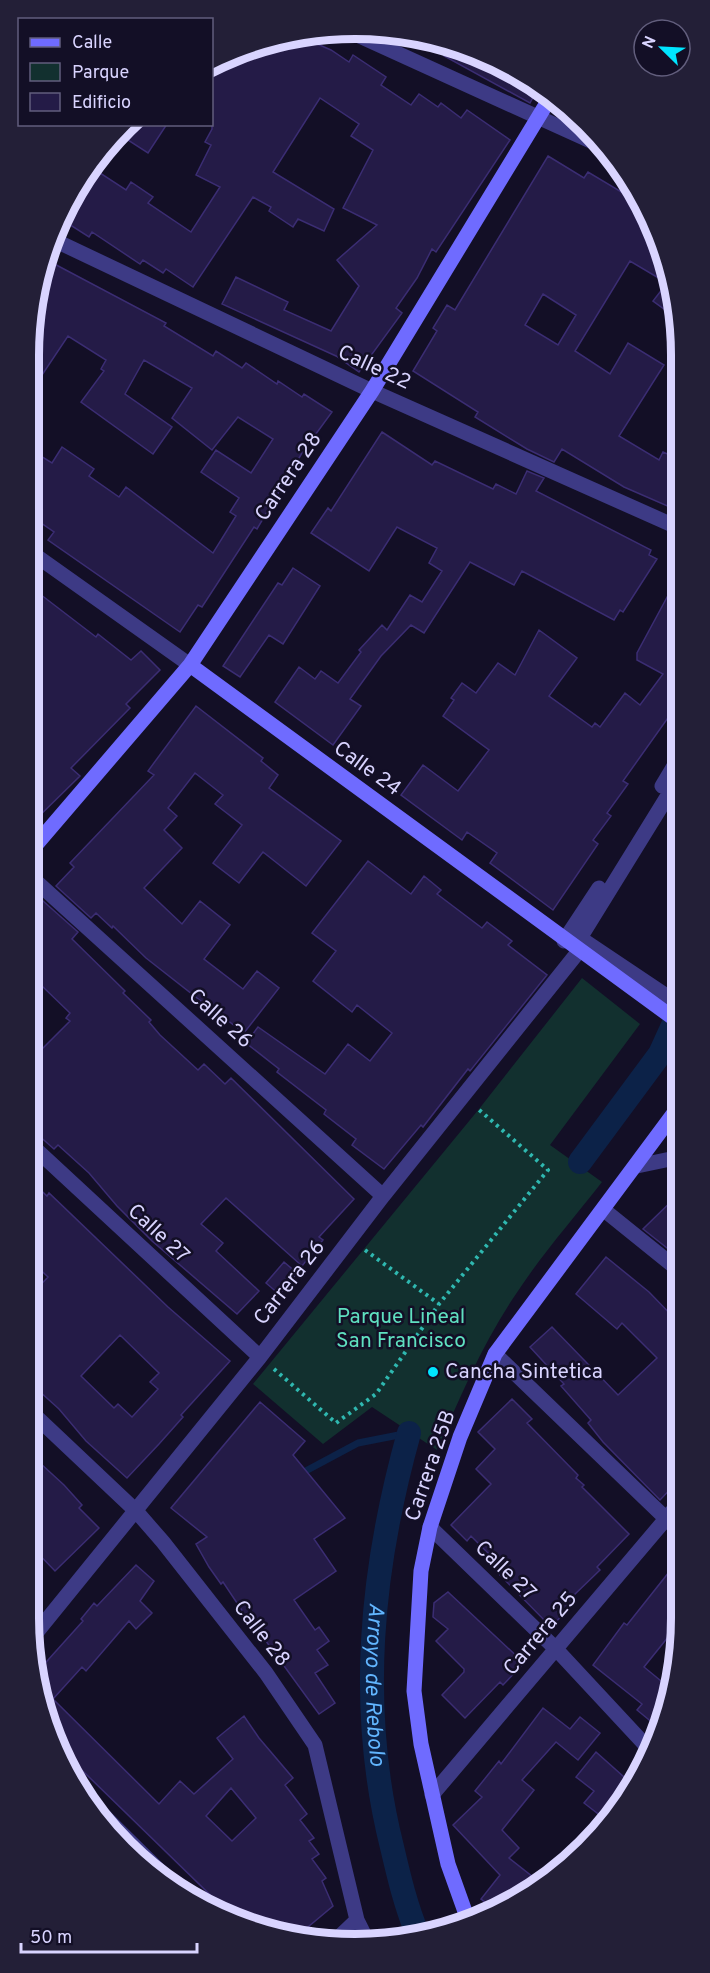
<svg xmlns="http://www.w3.org/2000/svg" width="710" height="1973" font-family="Overpass,sans-serif">
  <rect width="100%" height="100%" fill="#130f26"/>
  <path fill="#12302f" d="M582 978 640 1024 550 1145 602 1182C574 1218 543 1253 518 1291 484 1340 461 1395 437 1450L372 1407 323 1444 253 1384 479 1109Z"/>
  <g fill="none" stroke-linecap="round" stroke-linejoin="round">
    <path stroke="#0c2248" stroke-width="7" d="M300 1474 358 1443 409 1433"/>
    <g stroke="#0c2248" stroke-width="24">
      <path d="M580 1162 660 1054 680 1010"/>
      <path id="s1" d="M409 1433C371 1569 357 1708 392 1847 399 1877 406 1907 418 1935"/>
    </g>
  </g>
  <path fill="#241b47" stroke="#3b2d73" stroke-width="1.5" fill-rule="evenodd" d="M299 36 331 50 349 62 353 55 386 77 381 85 411 105 419 94 438 107 441 103 461 118 467 110 510 140 436 252 432 249 417 278 396 308 402 313 359 372 336 356 222 304 236 277 288 302 284 310 331 331 359 286 337 260 377 225 343 208 373 150 351 136 359 124 320 98 273 172 334 209 324 231 298 219 293 227 269 211 271 207 253 197 193 287 166 269 163 273 143 260 140 264 92 232 89 237 64 221 91 167 126 190 131 182 153 197 148 203 191 232 220 187 196 175 211 145 205 142 212 129V66Z
    M449 44 522 75 538 88 530 103 444 56Z
    M132 124H167L148 153 120 135Z
    M548 156 584 178 588 172 645 206 648 211 679 312V320L653 301 667 283 630 261 575 351 610 374 628 343 664 365 619 436 659 460 663 452 679 459V511L624 487 562 449 554 462 527 449 475 417 478 412 413 371 437 331 433 328 447 305 455 310ZM543 294 576 315 558 345 525 325Z
    M45 259 166 323 164 326 213 356 216 351 242 368 246 363 277 384 278 381 302 397 304 394 332 412 302 453 257 529 254 527 202 607 198 605 180 632 48 540 54 532 28 514V448L52 463 62 447 94 469 89 476 119 497 126 487 213 553 236 516 230 512 239 498 201 472 216 450 251 473 273 439 238 417 212 450 172 418 192 388 144 360 125 394 172 427 153 454 81 402 104 371 101 369 106 360 68 336 28 396V355L40 271Z
    M382 432 432 465 435 461 493 489 496 484 516 494 527 471 544 478 536 491 651 550 649 555 657 559 623 612 620 610 614 620 522 571 514 585 470 562 424 633 411 625 381 656 350 699 361 706 333 745 275 702 299 667 315 679 321 671 338 683 361 652 359 650 382 625 387 630 410 595 422 602 442 571 429 563 437 548 397 527 369 571 311 533 328 508 331 511Z
    M293 568 320 586 283 644 269 635 240 677 223 666 278 583 282 585Z
    M679 575 680 701 623 781 628 784 607 813 611 816 593 840 598 844 553 910 490 863 497 853 467 832 462 840 401 795 423 765 458 791 489 750 443 716 454 700 451 698 462 683 476 693 498 663 515 675 539 630 577 658 549 696 592 727 595 723 600 727 625 693 640 705 663 674 637 660V653Z
    M36 591 96 637 98 634 131 660 141 651 160 670 126 704 130 708 71 768 80 776 28 827V600Z
    M196 706 263 758 261 761 278 775 269 788 341 841 306 886 263 852 239 883 213 863 242 825 215 804 223 795 195 773 168 808 177 816 164 830 182 848 144 888 182 924 200 901 230 925 204 959 243 989 257 971 279 988 244 1033 218 1013 215 1017 200 1005 202 1002 146 958 113 926 112 928 96 913 91 918 56 886 74 867 70 863 154 775 148 771Z
    M368 861 411 894 424 876 441 890 437 894 482 928 487 922 512 941 508 945 547 975 470 1071 468 1069 423 1127 421 1125 384 1169 352 1145 356 1139 324 1114 326 1110 277 1072 279 1069 246 1043 258 1027 325 1074 348 1044 370 1061 392 1033 357 1005 352 1012 313 981 336 951 312 933Z
    M28 898 37 907 43 901 78 932 72 939 125 991 123 993 151 1020 149 1022 160 1035 198 1070 204 1064 225 1084 231 1078 354 1199 319 1237 323 1240 302 1266 226 1198 201 1224 223 1243 216 1251 259 1291 237 1314 152 1241 117 1206 89 1173 58 1145 54 1149 28 1126V1063L70 1021 66 1018 70 1013 42 986 38 990 28 981Z
    M28 1178 47 1196 49 1193 168 1307 230 1361 181 1415 183 1417 159 1444 127 1478 86 1441 59 1409 28 1381V1298L48 1277 28 1258ZM120 1335 159 1373 150 1382 158 1389 132 1417 118 1404 114 1408 81 1376Z
    M681 1192V1259L643 1229Z
    M606 1257 649 1292 681 1325V1478L660 1500 603 1442 588 1423 591 1420 561 1386 564 1384 530 1347 552 1327 618 1395 657 1358 622 1323 617 1329 576 1294Z
    M284 1262 297 1273 280 1295 266 1283Z
    M512 1399 532 1419 527 1423 578 1475 576 1478 584 1485 582 1487 629 1534 597 1567 600 1570 572 1597 576 1601 551 1627 494 1569 499 1564 471 1536 467 1541 451 1525 491 1484 476 1469 495 1449 478 1432Z
    M260 1402 305 1441 293 1455 345 1518 314 1539 336 1571 294 1600 315 1630 319 1627 329 1641 317 1650 328 1665 315 1673 335 1703 319 1714 255 1626 253 1627 223 1582 221 1584 209 1567 196 1544 207 1537 171 1508Z
    M28 1452 64 1485 82 1505 79 1508 99 1528 55 1571 28 1543Z
    M681 1557V1621L644 1667 672 1690 670 1702 659 1728 637 1710 642 1704 593 1665 624 1623 627 1625Z
    M136 1565 154 1581 140 1601 152 1613 136 1629 129 1621 86 1671 82 1667 53 1699 159 1804 180 1781 194 1794 233 1759 217 1738 244 1716 259 1738 293 1778 285 1785 307 1814 300 1820 314 1838 309 1841 319 1854 312 1859 326 1878 322 1881 333 1906 296 1937 234 1918 53 1742 39 1670 83 1621 81 1619 94 1603 97 1606ZM231 1788 256 1818 232 1841 206 1816Z
    M448 1592 524 1663 503 1685 500 1682 465 1718 442 1695 464 1672V1669L436 1641 448 1629 433 1617 434 1603Z
    M543 1708 570 1729 580 1717 600 1733 578 1760 556 1742 522 1780 534 1790 502 1830 519 1848 509 1858 542 1884 537 1889 494 1909 481 1899 500 1875 453 1825 482 1797 475 1791 499 1761 501 1764Z
    M596 1752 633 1785 606 1820 584 1803 594 1791 576 1777Z"/>
  <g fill="none" stroke-linecap="round" stroke-linejoin="round">
    <path stroke="#2fb8b0" stroke-width="4" stroke-dasharray="3 4.5" stroke-linecap="butt" d="M365 1250 439 1304
      M274 1369 336 1423 376 1394 439 1304 548 1170 477 1108
      M411 1935 449 1922"/>
    <path stroke="#3d3a85" stroke-width="15" d="M355 34 606 148
      M54 240 372 391 679 528
      M28 550 190 665
      M680 776 580 938 680 1005
      M662 786 680 756
      M28 874 383 1196
      M564 941 599 888
      M28 1142 260 1357
      M637 1166 680 1157
      M604 1210 681 1272
      M495 1354 681 1533
      M28 1409 136 1511 163 1542 266 1673 315 1745 357 1920 366 1938
      M430 1527 556 1649 649 1749
      M32 1638 260 1357 383 1196 579 951
      M432 1795 681 1501
      M90 1802 166 1877
      M336 1940 357 1920"/>
    <path stroke="#6f6bff" stroke-width="15" d="M190 665 680 1023
      M28 854 190 665 372 391 550 98
      M468 1920 448 1864 421 1744 414 1691 421 1571 430 1527 460 1437 495 1354 680 1105"/>
  </g>
  <circle fill="#00e5ff" stroke="#130f26" stroke-width="2" cx="433" cy="1372" r="6"/>
  <g text-anchor="middle" dominant-baseline="central" stroke-width="5" stroke-linejoin="round" paint-order="stroke">
    <g font-size="21" fill="#d9d4ff" stroke="#130f26">
      <text transform="translate(374 368) rotate(25)">Calle 22</text>
      <text transform="translate(289 477) rotate(-56)">Carrera 28</text>
      <text transform="translate(367 769) rotate(36)">Calle 24</text>
      <text transform="translate(220 1019) rotate(42)">Calle 26</text>
      <text transform="translate(158 1234) rotate(43)">Calle 27</text>
      <text transform="translate(290 1283) rotate(-52)">Carrera 26</text>
      <text transform="translate(431 1466) rotate(-71)">Carrera 25B</text>
      <text transform="translate(505 1571) rotate(44)">Calle 27</text>
      <text transform="translate(261 1634) rotate(52)">Calle 28</text>
      <text transform="translate(541 1634) rotate(-50)">Carrera 25</text>
    </g>
    <g font-size="21" fill="#5fe0c0" stroke="#130f26">
      <text x="401" y="1317">Parque Lineal<tspan x="401" dy="24">San Francisco</tspan></text>
    </g>
    <g font-size="21" fill="#d9d4ff" stroke="#130f26" text-anchor="start">
      <text x="445" y="1372">Cancha Sintetica</text>
    </g>
    <g font-size="22" font-style="italic" fill="#62b6ff" stroke="#130f26">
      <text stroke="none"><textPath href="#s1" startOffset="255">Arroyo de Rebolo</textPath></text>
    </g>
  </g>
  <path d="M0 0H710V1973H0ZM355 39H355A316 316 0 0 1 671 355V1618A316 316 0 0 1 355 1934H355A316 316 0 0 1 39 1618V355A316 316 0 0 1 355 39Z" fill="#231f37" fill-rule="evenodd"/>
  <path fill="none" stroke="#d9d4ff" stroke-width="8" d="M355 39H355A316 316 0 0 1 671 355V1618A316 316 0 0 1 355 1934H355A316 316 0 0 1 39 1618V355A316 316 0 0 1 355 39Z"/>
  <rect x="18" y="18" width="195" height="108" fill="#130f26" stroke="#625e7d" stroke-width="1.5"/>
  <rect x="30" y="38" width="30" height="9" fill="#6f6bff" stroke="#625e7d" stroke-width="1.5"/>
  <text x="72" y="48" font-size="18" fill="#d9d4ff">Calle</text>
  <rect x="30" y="63" width="30" height="18" fill="#12302f" stroke="#625e7d" stroke-width="1.5"/>
  <text x="72" y="78" font-size="18" fill="#d9d4ff">Parque</text>
  <rect x="30" y="93" width="30" height="18" fill="#241b47" stroke="#625e7d" stroke-width="1.5"/>
  <text x="72" y="108" font-size="18" fill="#d9d4ff">Edificio</text>
  <g transform="translate(662 48) rotate(294)"><circle r="28" fill="#130f26" stroke="#625e7d" stroke-width="1.5"/>
  <path d="M0-4.5L10 22L0 15L-10 22Z" fill="#00e5ff"/>
  <text y="-9" font-size="16" font-weight="bold" text-anchor="middle" fill="#d9d4ff">N</text>
  </g>
  <path d="M21 1943v9h176v-9" fill="none" stroke="#d9d4ff" stroke-width="3"/>
  <text x="30" y="1943" font-size="18" fill="#d9d4ff" stroke="#130f26" stroke-width="4.5" paint-order="stroke">50 m</text>
</svg>
